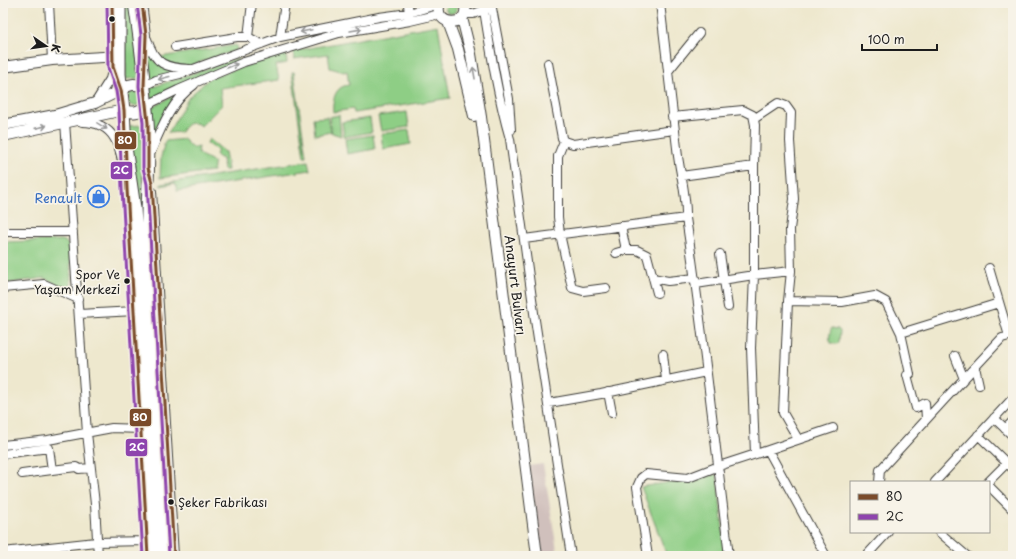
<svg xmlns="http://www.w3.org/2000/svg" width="1016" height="559" font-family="'Playpen Sans',sans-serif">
  <rect width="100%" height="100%" fill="#f7f3e8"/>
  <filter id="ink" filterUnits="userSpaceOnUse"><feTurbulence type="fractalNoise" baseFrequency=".025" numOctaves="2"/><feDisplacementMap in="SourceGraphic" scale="8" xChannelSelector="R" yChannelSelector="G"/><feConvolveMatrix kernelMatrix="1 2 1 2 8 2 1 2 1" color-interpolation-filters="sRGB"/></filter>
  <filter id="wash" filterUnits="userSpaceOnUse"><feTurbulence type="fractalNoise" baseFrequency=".012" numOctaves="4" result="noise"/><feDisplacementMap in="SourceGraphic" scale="16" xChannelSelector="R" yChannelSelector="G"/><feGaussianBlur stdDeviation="0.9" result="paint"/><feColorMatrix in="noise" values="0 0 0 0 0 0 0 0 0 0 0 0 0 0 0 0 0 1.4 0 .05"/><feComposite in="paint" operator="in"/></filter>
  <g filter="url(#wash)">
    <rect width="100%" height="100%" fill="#eee8ce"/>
    <path fill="#d0c0bc" d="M543 464 558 556H541L528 466Z"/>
    <path fill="#8ece85" stroke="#557550" d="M445.5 8a5.5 5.5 0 1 1 11 0a5.5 5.5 0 1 1-11 0Z
      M125 3H131L140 78 126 79Z
      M438 25 450 98 354 113 353 109 333 112C332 100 335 86 349 85L347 71 344 72 330 68 328 54 294 59 293 51Z
      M236 45 237 50 188 66 174 67 160 57Z
      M145 47C156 62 158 68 177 72L150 82Z
      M286 53 287 63 276 65 279 80 220 88 222 105 201 126C193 120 186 123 181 132L168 133 189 97 211 77Z
      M238 58 239 60 151 100 150 88Z
      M292 72H294L306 156 304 157Z
      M186 89 165 111 152 136 151 108Z
      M127 99a7 7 0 1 1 14 0a7 7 0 1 1-14 0Z
      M407 112 409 127 381 131 378 116Z
      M339 115 341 136 332 133 329 117Z
      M327 117 331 132 315 135 313 118Z
      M370 118 372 132 344 137 342 122Z
      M143 125V229L141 230 128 126Z
      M409 130 411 144 383 149 381 134Z
      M373 135 375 149 347 154 345 139Z
      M185 139 188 145 194 148 199 147 198 152C204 161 218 156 213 171L160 178 161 157 165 141Z
      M209 139 225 152 228 170H224L222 158H219L216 154 218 151 207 143Z
      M308 161 310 170 177 191 175 183 161 186V184Z
      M62 240 65 241 70 247 71 289 68 290 44 278 3 284V242Z
      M832 328 838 329 840 331 839 342 837 344 831 343C829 340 829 332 832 328Z
      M717 474 726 556H667L641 487Z"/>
  </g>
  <g filter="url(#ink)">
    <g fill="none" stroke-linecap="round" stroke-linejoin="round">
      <defs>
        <path id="minor" d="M49 3 52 60
          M142 3 146 35 145 52
          M408 3 409 18
          M491 3 509 99 511 130
          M660 3C666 51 671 100 677 148 679 171 687 194 686 218 703 330 715 443 729 556
          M484 10C491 54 498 97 510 139L535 320 571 556
          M465 14H473L487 9
          M248 37 252 3
          M280 37 285 3
          M147 39C155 65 166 68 190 69
          M175 47 237 37H248L261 44
          M548 63 562 138 564 141 573 144 674 130
          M669 70 699 33
          M144 86 156 80 180 74 280 37 379 17 409 13 440 4
          M95 103 110 79 113 67 112 3
          M146 107 153 102 178 90 244 62 339 33 410 21 440 14
          M672 117 743 110 753 115 755 125 754 166V275L751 348 755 454
          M754 119 778 103 786 106 791 113 790 141 794 199 790 229 791 271 788 301 783 413 798 439
          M68 122H65L87 433 95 504 98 556
          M82 122C122 122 121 158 127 189L148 556
          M564 141 558 156V217L560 234 572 288 583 291 606 288
          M151 152C161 128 172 100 194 85
          M681 176 754 166
          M152 191 174 556
          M621 226 626 250H637L647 255 657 293
          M3 232H73
          M524 239 686 218
          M616 253 626 250
          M720 254 728 307
          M989 268 1009 336
          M653 278 668 281 695 278
          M696 284 754 275 791 271
          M3 288 44 284 78 299
          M788 301 842 302 875 296 886 302 901 333 910 374 907 375 916 408 925 403 926 419
          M79 314 135 311
          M901 333 999 303
          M663 354 666 380
          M955 356 964 379
          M975 367 979 385
          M608 392 612 413
          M549 403 601 394 706 372
          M994 418 1013 436
          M1005 429 1013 421
          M978 435 1013 469
          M3 445 48 440 112 428 141 429
          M768 450 833 428
          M3 454 49 448 52 470 76 467 79 469 90 468
          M22 474 52 470
          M879 482 880 470 945 399 1002 338 1013 335
          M935 482 1013 398
          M988 482 1007 463
          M989 486 1013 510
          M939 532 967 556
          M3 552 96 542 148 541
          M648 556 637 487 641 478 646 474 688 478 719 466 768 450 826 556
          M866 556 888 532"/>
        <path id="major" d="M440 3C431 27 473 29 464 3
          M462 18 471 54 481 117 537 556
          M448 22 458 49 474 116
          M3 67 52 60 120 56
          M3 125 55 115 95 103 121 90
          M3 136 124 110"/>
        <path id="highway" d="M120 3V74L124 110 126 147 135 208 155 556
          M134 3C140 43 145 82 148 122 151 159 146 196 147 233L166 556
          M121 90C129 83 135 84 144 86
          M124 110C133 114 138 112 146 107"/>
      </defs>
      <use href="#minor" stroke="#3c3b37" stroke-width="10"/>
      <use href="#major" stroke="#3c3b37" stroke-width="12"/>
      <use href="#highway" stroke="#3c3b37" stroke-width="13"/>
      <use href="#minor" stroke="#fff" stroke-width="8"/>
      <use href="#major" stroke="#fff" stroke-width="10"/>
      <use href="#highway" stroke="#fff" stroke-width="11"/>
      <defs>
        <path id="bus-1" d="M112 3 113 67 121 90 124 110 127 189 148 556
          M142 3 146 35 144 86 148 123V168L152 183 174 556"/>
        <path id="bus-2" d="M107 3 108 68 116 91 119 111 122 189 143 556
          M137 4 141 35 139 86 143 123V168L147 184 169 556"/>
      </defs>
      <use href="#bus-1" stroke="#f7f3e8" stroke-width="6"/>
      <use href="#bus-2" stroke="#f7f3e8" stroke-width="6"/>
      <use href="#bus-1" stroke="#7a4b2a" stroke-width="3"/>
      <use href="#bus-2" stroke="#8e44ad" stroke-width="3"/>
    </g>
    <defs><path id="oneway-shaft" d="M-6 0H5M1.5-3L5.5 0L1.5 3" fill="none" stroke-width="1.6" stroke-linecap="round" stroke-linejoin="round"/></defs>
    <g stroke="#999">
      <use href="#oneway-shaft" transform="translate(356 30) rotate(-10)"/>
      <use href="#oneway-shaft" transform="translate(306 31) rotate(168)"/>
      <use href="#oneway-shaft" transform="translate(232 66) rotate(-22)"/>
      <use href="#oneway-shaft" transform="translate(474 73) rotate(-100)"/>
      <use href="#oneway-shaft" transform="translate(164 78) rotate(165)"/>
      <use href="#oneway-shaft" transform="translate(102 126) rotate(31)"/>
      <use href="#oneway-shaft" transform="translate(41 127) rotate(-13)"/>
    </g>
  </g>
  <defs>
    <symbol id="shop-ring" viewBox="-11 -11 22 22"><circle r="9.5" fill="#f7f3e8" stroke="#3f7fe0" stroke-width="1.5"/><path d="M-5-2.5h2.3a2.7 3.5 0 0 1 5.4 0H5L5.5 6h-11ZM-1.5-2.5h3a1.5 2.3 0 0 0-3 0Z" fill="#3f7fe0"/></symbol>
  </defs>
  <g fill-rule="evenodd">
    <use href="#shop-ring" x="86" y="184" width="25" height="25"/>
  </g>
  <g fill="#1c1c1c" stroke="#f7f3e8" stroke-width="1.5">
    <circle cx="112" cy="19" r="3.5"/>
    <circle cx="127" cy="281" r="3.5"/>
    <circle cx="171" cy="502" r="3.5"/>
  </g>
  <g text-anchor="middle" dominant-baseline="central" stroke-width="3.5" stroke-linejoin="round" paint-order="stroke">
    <g font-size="12" fill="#1c1c1c" stroke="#f7f3e8" text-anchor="end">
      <text x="120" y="274">Spor Ve<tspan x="120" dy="15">Yaşam Merkezi</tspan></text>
      <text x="178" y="502" text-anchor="start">Şeker Fabrikası</text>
    </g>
    <g font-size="13" fill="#366cbe" stroke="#f7f3e8" text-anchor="end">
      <text x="82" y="197">Renault</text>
    </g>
    <g font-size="13" fill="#1c1c1c" stroke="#f7f3e8">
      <text transform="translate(516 285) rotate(83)">Anayurt Bulvarı</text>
    </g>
  </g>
  <g stroke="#f7f3e8" stroke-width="1.5">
    <rect x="114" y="131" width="23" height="19" rx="4" fill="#7a4b2a"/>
    <rect x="110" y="161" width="23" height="19" rx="4" fill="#8e44ad"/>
    <rect x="129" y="408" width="23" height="19" rx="4" fill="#7a4b2a"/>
    <rect x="125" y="438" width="23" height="19" rx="4" fill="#8e44ad"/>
  </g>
  <g font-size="11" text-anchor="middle" font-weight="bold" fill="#fff">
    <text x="125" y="144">80</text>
    <text x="121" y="174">2C</text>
    <text x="140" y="421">80</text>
    <text x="137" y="451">2C</text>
  </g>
  <rect width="1016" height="559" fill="none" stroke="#f7f3e8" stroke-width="16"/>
  <rect x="850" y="481" width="140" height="52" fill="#f7f3e8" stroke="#9f9d96"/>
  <rect x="858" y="494" width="20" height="6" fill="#7a4b2a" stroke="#9f9d96"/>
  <text x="886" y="501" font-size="12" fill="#1c1c1c">80</text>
  <rect x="858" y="514" width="20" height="6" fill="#8e44ad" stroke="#9f9d96"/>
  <text x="886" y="521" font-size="12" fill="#1c1c1c">2C</text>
  <g transform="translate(46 46) rotate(103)" stroke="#f7f3e8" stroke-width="3" paint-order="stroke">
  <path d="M0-3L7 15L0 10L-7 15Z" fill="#1c1c1c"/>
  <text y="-6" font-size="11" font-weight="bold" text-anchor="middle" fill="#1c1c1c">K</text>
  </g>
  <path d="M862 44v6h75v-6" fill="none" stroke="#1c1c1c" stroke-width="2"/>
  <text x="868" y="44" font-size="12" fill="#1c1c1c" stroke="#f7f3e8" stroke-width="3" paint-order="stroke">100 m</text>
</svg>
